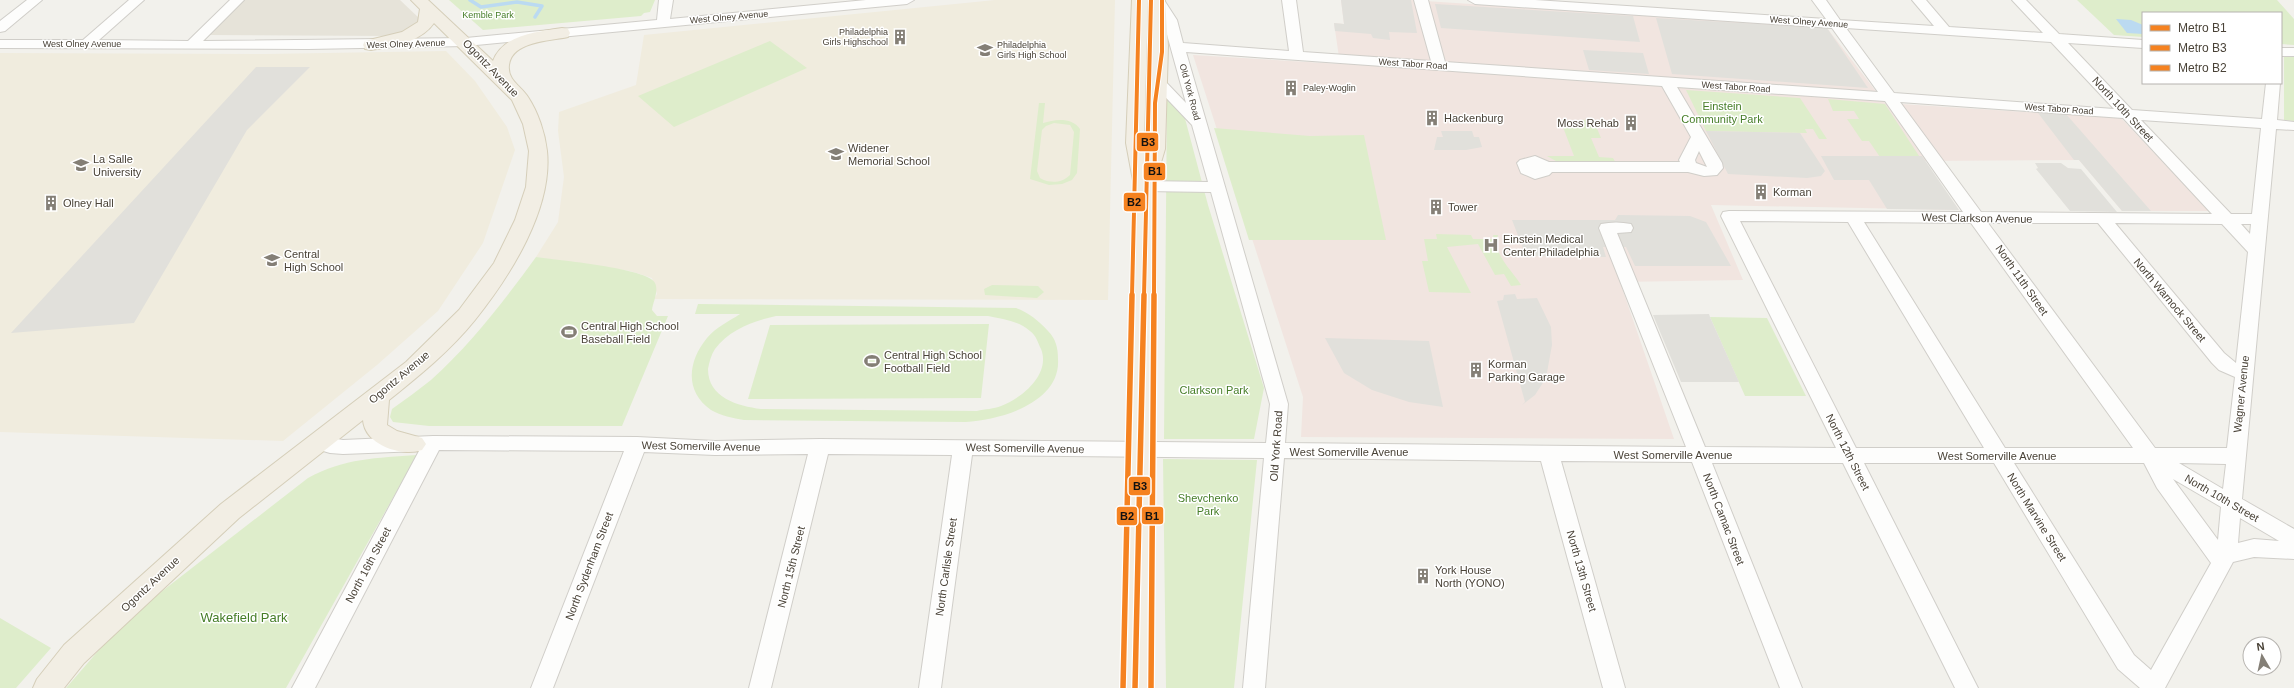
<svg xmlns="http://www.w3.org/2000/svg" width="2294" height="688" font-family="Helvetica,sans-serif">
  <rect width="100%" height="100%" fill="#f2f1ec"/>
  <path fill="#e6e3d9" d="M244 0H400L420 19 417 25 407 32 389 36 209 35Z"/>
  <path fill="#f0ecde" d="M995 0H1115L1108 300 654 299 657 294 652 278 643 275 630 271 536 257 558 222 564 177 558 131 559 112 636 85 644 35Z
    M446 51 475 81 507 127 515 150 483 243 438 311 377 365 283 441 0 432V53L265 54Z"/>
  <path fill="#f1e5e0" d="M1341 0H1411L1827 28 1885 103 2121 118 2209 211H2122L2079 160 1924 161 1959 210 1711 205 1743 280 1620 282 1674 439 1301 437 1303 397 1193 55 1340 64 1334 23 1344 24Z"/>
  <path fill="#deedcb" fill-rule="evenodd" d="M449 0H655L650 12 644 13 641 16 483 30Z
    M2077 0H2277L2294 19V45L2281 44V13H2143V37L2114 35Z
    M770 41 807 68 674 127 638 96Z
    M2284 57H2294V121L2284 120Z
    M1686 90 1800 98 1827 139H1819L1813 129H1805L1807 133 1706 131Z
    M1167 96 1183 111 1208 205 1264 388 1254 439H1164Z
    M1828 99 1885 104 1921 159 1882 160 1869 141H1862L1847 119H1859L1854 111H1833Z
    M1039 103H1045L1043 123C1055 119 1072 117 1080 129L1077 173 1072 180 1062 184 1049 185 1030 179ZM1054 123 1070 125 1074 132 1070 175C1062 183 1050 184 1040 178L1037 171 1042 130 1046 126Z
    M1593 119 1601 138H1591L1599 157 1613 158 1617 165H1563L1547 156H1574L1561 122Z
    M1214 128 1310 136 1364 135 1386 240H1249Z
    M1436 234 1471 235 1473 239H1494L1493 235H1498C1491 253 1513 271 1521 285L1511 286 1504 274 1495 275 1478 244 1447 247 1471 293 1429 292 1422 261H1428L1424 239H1437Z
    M536 257C555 260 649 268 655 283 659 291 653 302 652 310L657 316H668L622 426H429L393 422 390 417 392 409C405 400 418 390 431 380 471 344 504 301 536 257Z
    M992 285 1038 286 1044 292 1037 298 985 295 984 289Z
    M698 304 1016 308C1028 312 1039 321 1048 331 1056 339 1058 348 1058 359 1061 403 1000 420 966 422L744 420C733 418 721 416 711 410 684 391 688 361 707 338 716 327 728 322 740 314H695ZM776 316H988C1002 319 1019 321 1030 331 1036 335 1038 343 1041 349 1051 374 1022 398 1001 406 994 409 985 409 977 411L761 409C738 406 708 398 708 369 709 363 711 355 715 349 729 330 753 321 776 316Z
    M1710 317 1767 318 1806 396H1745Z
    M989 324 981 398 748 399 770 325Z
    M417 455 286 688H66L125 620 308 478C344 458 377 458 417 455Z
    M1163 459 1257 460 1234 688H1166Z
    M0 618 51 648 16 688H0Z"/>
  <path fill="#e1e0db" d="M1341 0H1411L1417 33 1389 32 1390 40 1373 38 1371 34 1335 31 1334 23 1344 24Z
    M1435 4 1633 16 1640 42 1441 28Z
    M1656 18 1827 28 1868 88 1672 74Z
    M1583 50 1643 53 1649 74 1589 70Z
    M256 67H310L247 130 134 323 11 333Z
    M2038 113 2066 114 2151 211H2122L2079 160H2074Z
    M1441 131H1472L1474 137H1479L1482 147 1466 150H1434L1437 137H1443Z
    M1706 131 1800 133 1825 171 1821 176 1807 178 1728 174Z
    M1821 156H1922L1959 210 1887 209 1869 180H1834Z
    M2035 163H2061L2068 168 2081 169 2117 212 2070 211 2036 169 2038 168Z
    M1618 215 1690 216 1706 222 1731 266H1635L1626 247H1603L1606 257 1526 256 1512 220H1615Z
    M1515 294 1517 299 1537 298 1551 327 1552 345 1546 378 1535 395 1522 405 1525 402 1497 301 1503 300 1504 295Z
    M1709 314 1710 317 1739 382H1681L1653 315Z
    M1325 338 1429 341 1443 407 1409 402 1372 390 1344 373Z"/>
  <path fill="#bbdaf1" d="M2116 19 2131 20 2143 25V34L2127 33Z"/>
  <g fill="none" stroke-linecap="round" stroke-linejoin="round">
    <path stroke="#bbdaf1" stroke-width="3.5" d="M470 0 481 7 517 2 542 6 535 17"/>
    <defs>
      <path id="minor" d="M27 0H42L5 31 0 32V21Z
        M129 0H144L99 40 188 41 230 0H244L203 41 466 38 657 20 659 0H673L670 19 866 0H914L907 4 466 46 308 49 0 48V40H83Z
        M1150 0H1164L1177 20 1183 43 1289 51 1282 0H1296L1303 52 1431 61 1414 0H1428L1445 62 1878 92 1832 28 1475 4 1468 0H1535L1826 19 1812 0H1826L1840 20 1934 26 1912 0H1926L1949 27 2043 33 2012 0H2026L2059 34 2143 40V48L2068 43 2132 110 2262 119 2266 83H2280L2277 120 2294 122V130L2276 129 2242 499 2294 529V559L2254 557 2233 562 2165 688H2140L2118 669 1994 463H1864L1978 688H1955L1843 463H1712L1802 688H1780L1692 462 1561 461 1625 688H1603L1541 461 1284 458 1265 688H1243L1264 458 972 455 941 688H919L952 455 828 454 771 688H749L808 454 715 455 644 452 553 688H531L624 451 439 450 315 688H292L419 451 343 454 330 453 313 448 310 443 313 438 320 436 343 440 433 436 637 437 715 441 820 439 1266 443 1270 404 1211 192 1144 191 1138 189 1136 186 1138 183 1144 181 1208 182 1192 125 1150 81 1152 78H1162L1186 103 1163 20ZM1846 28 2051 42 2114 109 1894 93ZM1186 52 1662 86 1691 137 1679 160 1680 162H1549L1535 156 1520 160 1517 163 1521 173 1535 179 1549 175 1552 172H1688L1704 176 1717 175 1723 168 1722 163 1677 87 1885 101 1963 212 1729 211 1723 212 1721 216 1836 448 1705 447 1617 233 1631 232 1633 228 1631 224C1621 222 1611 222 1601 224L1599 228 1686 447 1285 443 1288 404ZM1900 102 2123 118 2212 214 1981 212ZM2141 120 2261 128 2252 214H2231ZM1699 151 1707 167 1696 163 1695 160ZM1740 221 1848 222 1984 448H1856ZM1864 222 1971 223 2133 448H2005ZM1988 223H2098L2212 363 2219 370 2235 377 2227 448H2155ZM2115 223 2222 224 2248 252 2236 363 2224 353ZM2241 224H2251L2250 234ZM2014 463H2144L2157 488 2211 563 2151 670 2134 655ZM2179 463 2226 464 2223 489ZM2173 479 2221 507 2218 540ZM2240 518 2279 541 2254 539 2238 543Z
        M2281 48H2294V56H2281Z"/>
      <path id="major" d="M411 0H428L493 61C503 34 538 32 562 28L568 29 570 33 568 37C550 41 512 41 509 65 507 80 521 86 528 97 538 112 545 133 547 151 553 209 510 276 475 320 451 350 419 376 389 400L387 425 397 431 422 438 426 444 422 450C401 457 365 445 363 420L239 518 84 663 64 688H33L37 679 64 645 221 504 406 362 459 310 494 263 515 220 526 187 529 151 523 124 512 100 434 23C420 43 393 46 371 50L365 49 363 45 365 41 402 32 418 22 420 9Z
        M1132 0H1148L1144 143 1146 151 1152 46 1149 0H1165L1168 46 1165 149 1154 186 1149 688H1121L1134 186 1126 143Z"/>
    </defs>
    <use href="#minor" stroke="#d0cec9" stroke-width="2"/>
    <use href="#major" stroke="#d5ceb9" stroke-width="2"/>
    <use href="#minor" fill="#fdfdfc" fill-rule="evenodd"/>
    <use href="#major" fill="#f2eee4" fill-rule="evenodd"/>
    <defs>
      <path id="metro-1-far1" d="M1154 296 1155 103 1162 52V0"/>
      <path id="metro-1" d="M1151 688 1154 295"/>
      <path id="metro-2-far1" d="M1144 296 1151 0"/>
      <path id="metro-2" d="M1135 688 1144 295"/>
      <path id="metro-3-far1" d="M1132 296 1139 0"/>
      <path id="metro-3" d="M1123 688 1132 295"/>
    </defs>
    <use href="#metro-1-far1" stroke="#fff" stroke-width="6"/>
    <use href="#metro-1" stroke="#fff" stroke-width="8"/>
    <use href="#metro-2-far1" stroke="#fff" stroke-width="6"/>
    <use href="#metro-2" stroke="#fff" stroke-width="8"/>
    <use href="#metro-3-far1" stroke="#fff" stroke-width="6"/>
    <use href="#metro-3" stroke="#fff" stroke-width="8"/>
    <use href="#metro-1-far1" stroke="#f58220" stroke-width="4"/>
    <use href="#metro-1" stroke="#f58220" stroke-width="5.5"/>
    <use href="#metro-2-far1" stroke="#f58220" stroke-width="4"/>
    <use href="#metro-2" stroke="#f58220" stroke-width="5.5"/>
    <use href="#metro-3-far1" stroke="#f58220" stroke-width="4"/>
    <use href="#metro-3" stroke="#f58220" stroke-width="5.5"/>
  </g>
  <defs>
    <symbol id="building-bare" viewBox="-9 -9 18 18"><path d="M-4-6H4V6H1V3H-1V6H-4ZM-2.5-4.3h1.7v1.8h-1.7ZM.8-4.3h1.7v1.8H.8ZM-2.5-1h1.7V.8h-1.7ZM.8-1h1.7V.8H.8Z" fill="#847f76" stroke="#fff" stroke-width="2.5" paint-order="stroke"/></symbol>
    <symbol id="school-bare" viewBox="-9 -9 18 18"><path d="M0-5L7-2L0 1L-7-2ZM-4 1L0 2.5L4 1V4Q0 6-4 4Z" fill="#847f76" stroke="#fff" stroke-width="2.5" paint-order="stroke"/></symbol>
    <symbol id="university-bare" viewBox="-9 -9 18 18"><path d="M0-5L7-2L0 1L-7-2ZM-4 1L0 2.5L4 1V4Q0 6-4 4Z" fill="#847f76" stroke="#fff" stroke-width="2.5" paint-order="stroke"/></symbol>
    <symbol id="hospital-bare" viewBox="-9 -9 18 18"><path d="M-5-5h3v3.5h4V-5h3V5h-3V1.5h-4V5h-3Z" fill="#847f76" stroke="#fff" stroke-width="2.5" paint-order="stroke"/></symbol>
    <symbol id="stadium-bare" viewBox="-9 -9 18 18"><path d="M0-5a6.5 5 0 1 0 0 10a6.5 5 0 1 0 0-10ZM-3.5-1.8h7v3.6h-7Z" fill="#847f76" stroke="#fff" stroke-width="2.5" paint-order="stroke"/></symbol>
  </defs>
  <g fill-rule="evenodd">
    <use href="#building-bare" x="889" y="26" width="22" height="22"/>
    <use href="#school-bare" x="974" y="39" width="22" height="22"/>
    <use href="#building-bare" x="1280" y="77" width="22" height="22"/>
    <use href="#building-bare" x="1421" y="107" width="22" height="22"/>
    <use href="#building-bare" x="1620" y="112" width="22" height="22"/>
    <use href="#school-bare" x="825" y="143" width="22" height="22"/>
    <use href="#university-bare" x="70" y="154" width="22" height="22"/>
    <use href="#building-bare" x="1750" y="181" width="22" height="22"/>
    <use href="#building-bare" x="40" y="192" width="22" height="22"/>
    <use href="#building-bare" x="1425" y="196" width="22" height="22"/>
    <use href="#hospital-bare" x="1480" y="234" width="22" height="22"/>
    <use href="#school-bare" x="261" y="249" width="22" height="22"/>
    <use href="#stadium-bare" x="558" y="321" width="22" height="22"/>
    <use href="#stadium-bare" x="861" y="350" width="22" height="22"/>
    <use href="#building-bare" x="1465" y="359" width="22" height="22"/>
    <use href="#building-bare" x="1412" y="565" width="22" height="22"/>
  </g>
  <g text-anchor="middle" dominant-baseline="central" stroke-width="3" stroke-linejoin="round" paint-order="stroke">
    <g font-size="9" fill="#457d27" stroke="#fff">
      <text x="488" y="15">Kemble Park</text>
    </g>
    <g font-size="9" fill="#494237" stroke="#fff">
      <text transform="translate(729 17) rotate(-5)">West Olney Avenue</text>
      <text transform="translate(1809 22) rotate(4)">West Olney Avenue</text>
      <text x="82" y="44">West Olney Avenue</text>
      <text transform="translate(406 44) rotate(-2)">West Olney Avenue</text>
      <text transform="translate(1413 64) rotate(4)">West Tabor Road</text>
      <text transform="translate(1736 87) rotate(4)">West Tabor Road</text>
      <text transform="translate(1190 92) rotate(75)">Old York Road</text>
      <text transform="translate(2059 109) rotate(4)">West Tabor Road</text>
    </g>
    <g font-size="9" fill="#494237" stroke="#fff" text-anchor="start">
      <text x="888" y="32" text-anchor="end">Philadelphia<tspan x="888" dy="10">Girls Highschool</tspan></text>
      <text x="997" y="45">Philadelphia<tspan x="997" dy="10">Girls High School</tspan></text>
      <text x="1303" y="88">Paley-Woglin</text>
    </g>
    <g font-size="11" fill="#494237" stroke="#fff">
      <text transform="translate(491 68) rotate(46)">Ogontz Avenue</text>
      <text transform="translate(2123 109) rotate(47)">North 10th Street</text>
      <text transform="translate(1977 218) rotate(1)">West Clarkson Avenue</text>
      <text transform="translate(2022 280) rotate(55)">North 11th Street</text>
      <text transform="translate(2170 300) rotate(50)">North Warnock Street</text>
      <text transform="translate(399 377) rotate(-40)">Ogontz Avenue</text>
      <text transform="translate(2241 394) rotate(-84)">Wagner Avenue</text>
      <text transform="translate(701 446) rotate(1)">West Somerville Avenue</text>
      <text transform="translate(1276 446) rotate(-86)">Old York Road</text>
      <text transform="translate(1025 448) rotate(1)">West Somerville Avenue</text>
      <text x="1349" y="452">West Somerville Avenue</text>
      <text transform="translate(1848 452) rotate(63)">North 12th Street</text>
      <text x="1673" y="455">West Somerville Avenue</text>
      <text x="1997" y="456">West Somerville Avenue</text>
      <text transform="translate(2222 498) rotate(30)">North 10th Street</text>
      <text transform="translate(2037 517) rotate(58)">North Marvine Street</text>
      <text transform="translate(1724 519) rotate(69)">North Camac Street</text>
      <text transform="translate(368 565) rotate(-62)">North 16th Street</text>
      <text transform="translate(589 566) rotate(-69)">North Sydenham Street</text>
      <text transform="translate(791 567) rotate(-76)">North 15th Street</text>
      <text transform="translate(946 567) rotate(-82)">North Carlisle Street</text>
      <text transform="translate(1582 571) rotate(74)">North 13th Street</text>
      <text transform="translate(150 584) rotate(-43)">Ogontz Avenue</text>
    </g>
    <g font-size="11" fill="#457d27" stroke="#fff">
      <text x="1722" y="106">Einstein<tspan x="1722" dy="13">Community Park</tspan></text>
      <text x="1214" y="390">Clarkson Park</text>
      <text x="1208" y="498">Shevchenko<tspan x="1208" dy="13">Park</tspan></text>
    </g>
    <g font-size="11" fill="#494237" stroke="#fff" text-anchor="start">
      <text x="1444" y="118">Hackenburg</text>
      <text x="1619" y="123" text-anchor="end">Moss Rehab</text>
      <text x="848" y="148">Widener<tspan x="848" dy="13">Memorial School</tspan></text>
      <text x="93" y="159">La Salle<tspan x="93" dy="13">University</tspan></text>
      <text x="1773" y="192">Korman</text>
      <text x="63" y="203">Olney Hall</text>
      <text x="1448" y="207">Tower</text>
      <text x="1503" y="239">Einstein Medical<tspan x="1503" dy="13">Center Philadelphia</tspan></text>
      <text x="284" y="254">Central<tspan x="284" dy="13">High School</tspan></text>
      <text x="581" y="326">Central High School<tspan x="581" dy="13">Baseball Field</tspan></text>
      <text x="884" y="355">Central High School<tspan x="884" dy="13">Football Field</tspan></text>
      <text x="1488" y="364">Korman<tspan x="1488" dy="13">Parking Garage</tspan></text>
      <text x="1435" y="570">York House<tspan x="1435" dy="13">North (YONO)</tspan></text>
    </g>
    <g font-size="13" fill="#457d27" stroke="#fff">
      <text x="244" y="617">Wakefield Park</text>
    </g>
  </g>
  <g stroke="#fff" stroke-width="1.5">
    <rect x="1136" y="132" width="23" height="20" rx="4" fill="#f58220"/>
    <rect x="1143" y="162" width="23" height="19" rx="4" fill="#f58220"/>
    <rect x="1123" y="192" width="23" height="20" rx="4" fill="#f58220"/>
    <rect x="1128" y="476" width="23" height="20" rx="4" fill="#f58220"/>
    <rect x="1141" y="506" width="23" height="19" rx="4" fill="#f58220"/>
    <rect x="1116" y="506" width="22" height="20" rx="4" fill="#f58220"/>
  </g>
  <g font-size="11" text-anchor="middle" font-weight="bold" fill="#111">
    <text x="1148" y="146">B3</text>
    <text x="1155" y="175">B1</text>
    <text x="1134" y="206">B2</text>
    <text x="1140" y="490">B3</text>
    <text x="1152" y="520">B1</text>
    <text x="1127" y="520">B2</text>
  </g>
  <rect x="2142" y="12" width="140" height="72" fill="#ffffff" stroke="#b6b3af"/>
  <rect x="2150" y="25" width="20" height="6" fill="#f58220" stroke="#b6b3af"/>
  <text x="2178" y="32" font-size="12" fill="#494237">Metro B1</text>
  <rect x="2150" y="45" width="20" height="6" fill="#f58220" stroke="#b6b3af"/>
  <text x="2178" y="52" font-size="12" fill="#494237">Metro B3</text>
  <rect x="2150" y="65" width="20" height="6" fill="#f58220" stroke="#b6b3af"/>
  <text x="2178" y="72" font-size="12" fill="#494237">Metro B2</text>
  <g transform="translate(2262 656) rotate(351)"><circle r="19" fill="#ffffff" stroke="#b6b3af"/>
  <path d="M0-3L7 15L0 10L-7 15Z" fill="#847f76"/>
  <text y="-6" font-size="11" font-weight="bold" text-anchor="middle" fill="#494237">N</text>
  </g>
</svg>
